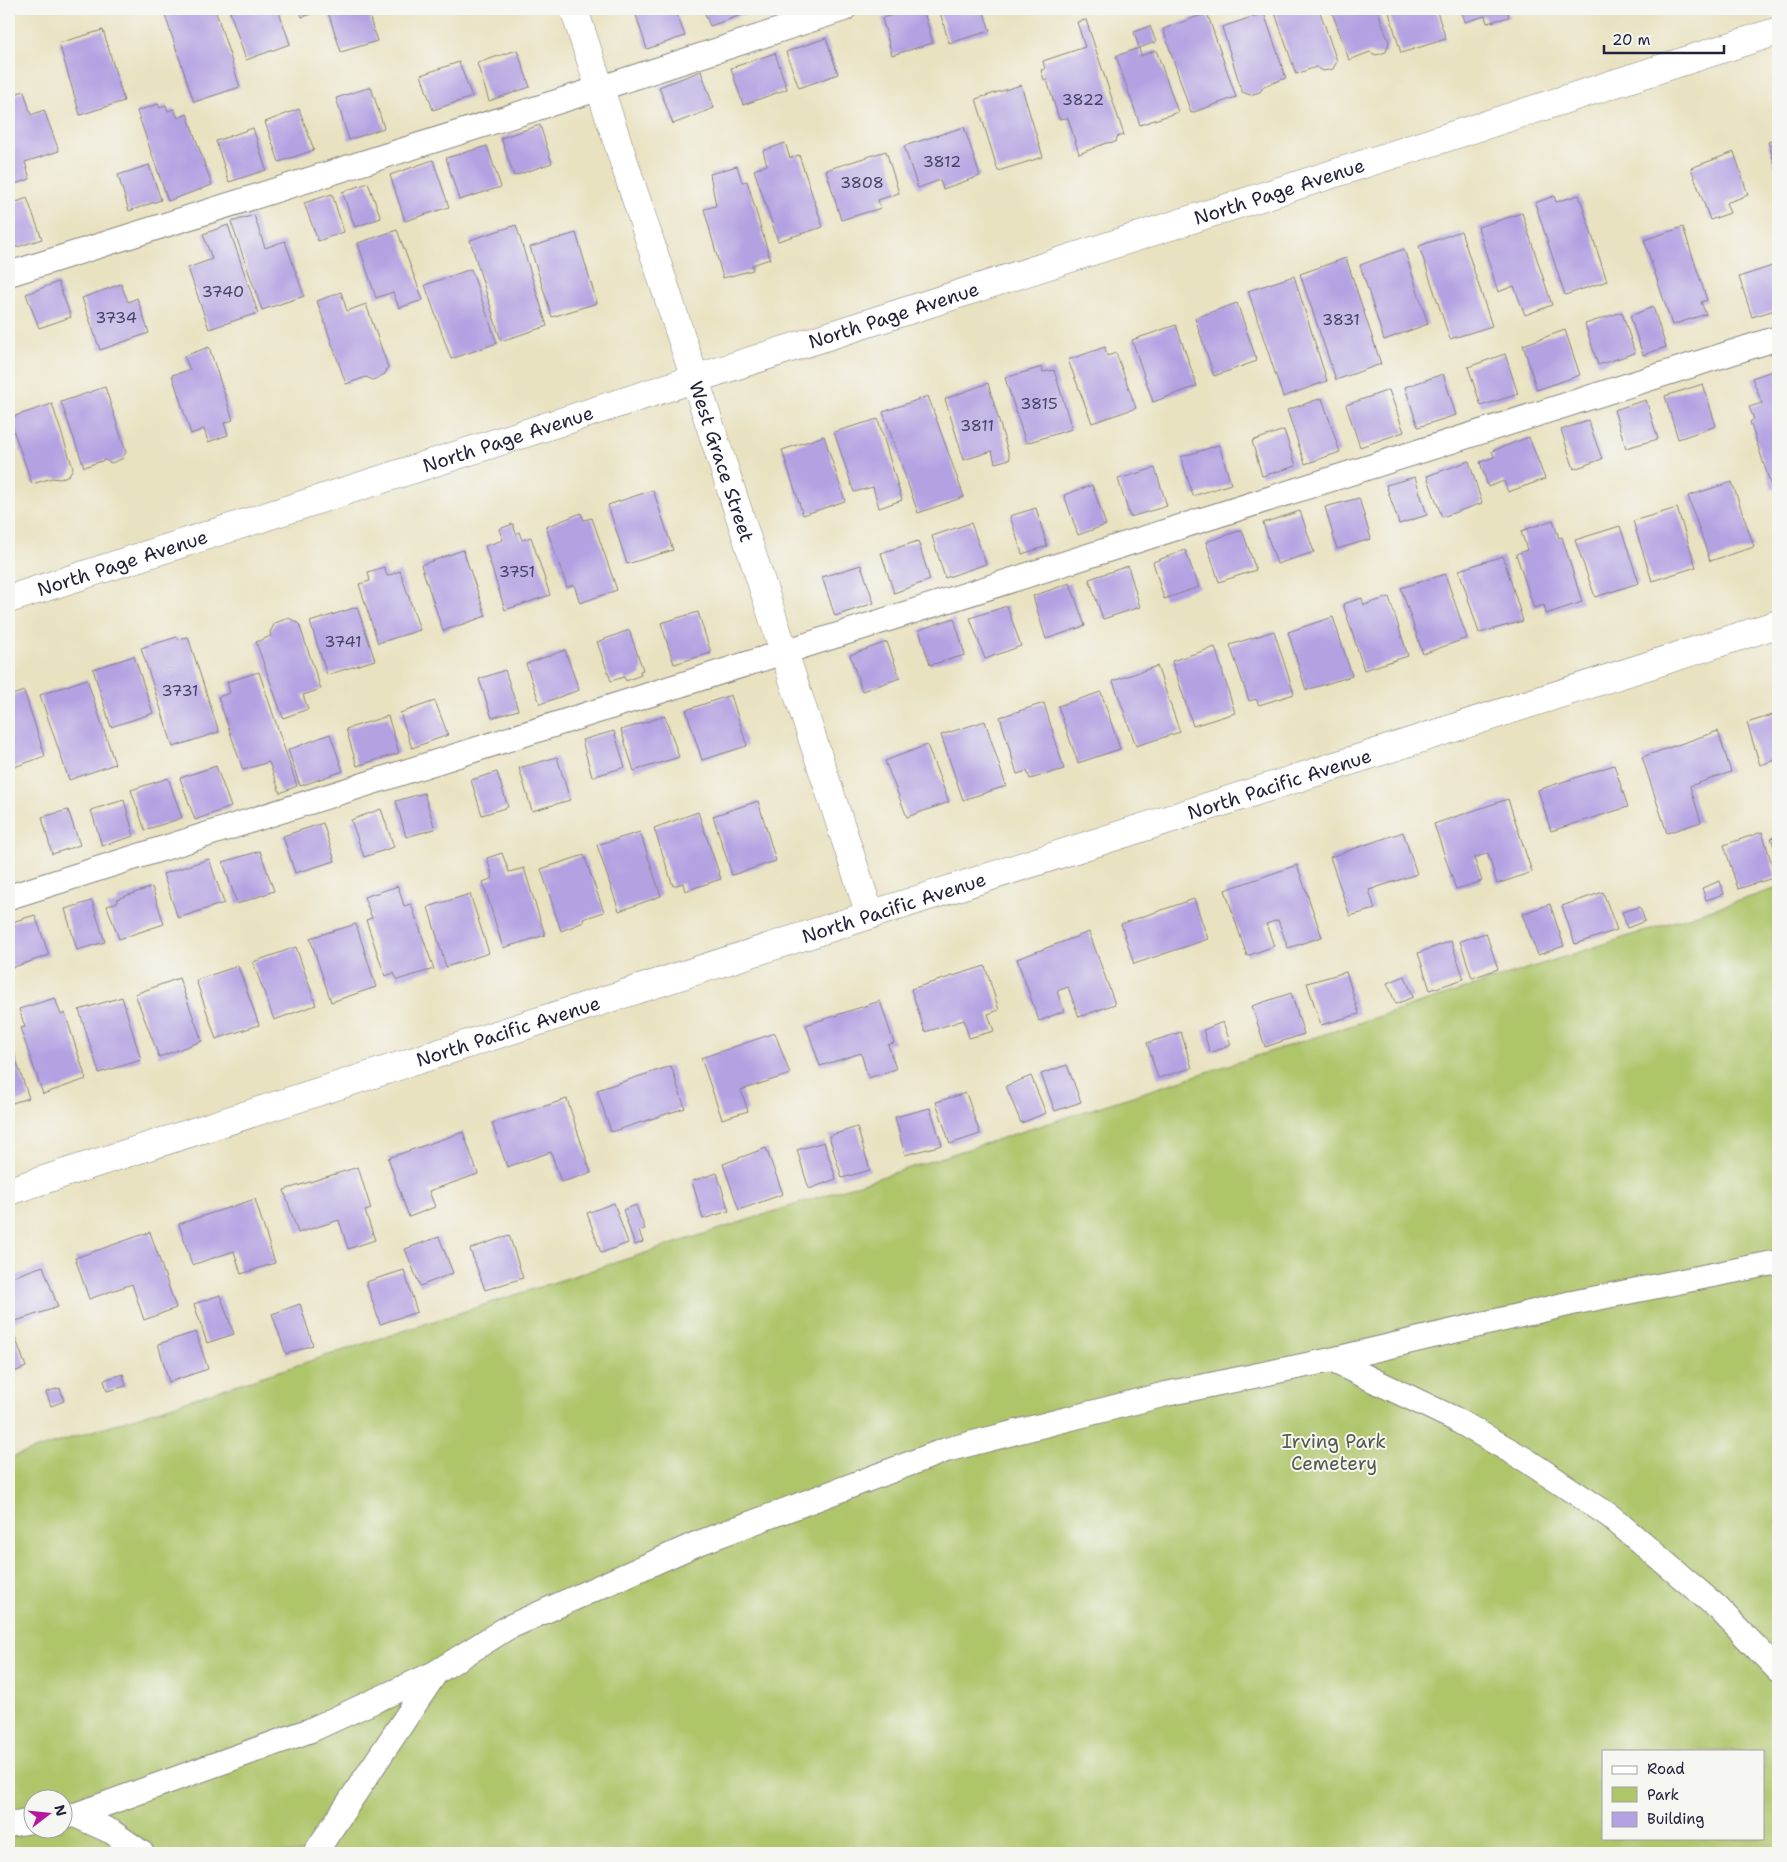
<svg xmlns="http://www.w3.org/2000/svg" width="1787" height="1862" font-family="'Shantell Sans',sans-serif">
  <rect width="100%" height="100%" fill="#f6f6f2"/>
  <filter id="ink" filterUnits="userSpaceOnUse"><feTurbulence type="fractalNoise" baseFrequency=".02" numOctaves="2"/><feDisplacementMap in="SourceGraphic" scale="10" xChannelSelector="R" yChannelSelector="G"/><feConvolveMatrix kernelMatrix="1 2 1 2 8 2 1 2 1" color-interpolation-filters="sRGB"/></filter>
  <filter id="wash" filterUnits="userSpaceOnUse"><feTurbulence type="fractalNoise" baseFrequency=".0096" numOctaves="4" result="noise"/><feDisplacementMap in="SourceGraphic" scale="20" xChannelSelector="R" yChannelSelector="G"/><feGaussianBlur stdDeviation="1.12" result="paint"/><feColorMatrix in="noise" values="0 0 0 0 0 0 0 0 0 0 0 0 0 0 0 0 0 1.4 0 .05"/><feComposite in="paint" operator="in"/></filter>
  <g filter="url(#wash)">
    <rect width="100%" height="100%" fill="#e9e2c1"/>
    <path fill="#afc56a" stroke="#687452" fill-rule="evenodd" d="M1778 888V1853H9V1458ZM1603 1751H1763V1838H1603ZM32 1800H62V1830H32Z"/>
    <g id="blocks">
      <path fill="#b3a1e2" d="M163 9H215L240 87 194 102Z
        M229 9H278L290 44 246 60Z
        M299 9H326L302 17Z
        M327 9H367L377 41 341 52Z
        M387 9H399L388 13Z
        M654 9H675L685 36 647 49 636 15Z
        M703 9H745L747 13 710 26Z
        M912 9H923L933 43 892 55 882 18Z
        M939 9H983L990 31 949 43Z
        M1277 9H1319L1337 61 1333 69 1323 71 1316 67 1296 74 1274 10Z
        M1331 9H1377L1389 42 1386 52 1376 55 1370 52 1349 60Z
        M1388 9H1436L1446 39 1401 53Z
        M1461 9H1507L1509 17 1487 23 1485 16 1465 22Z
        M1207 13 1236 97 1191 113 1163 29Z
        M1264 13 1286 78 1264 86 1260 92 1250 95 1242 92 1222 27Z
        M1086 20 1124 135 1117 137 1116 142 1106 143 1079 154 1068 118 1059 119 1047 80H1044L1041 70 1045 69 1043 61 1085 47 1077 22Z
        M1150 26 1156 42 1139 48 1134 32Z
        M103 30 124 101 80 115 59 43Z
        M826 38 838 74 799 88 786 52Z
        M1139 48 1141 56 1156 50 1178 112 1140 125 1116 56Z
        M517 50 530 87 489 101 477 63Z
        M775 53 787 89 743 105 731 68Z
        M459 62 472 97 433 110 421 75Z
        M701 71 714 108 673 124 659 87Z
        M1021 85 1043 157 998 171 976 99Z
        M371 87 384 128 349 140 336 98Z
        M24 91 31 115 44 110 59 151 25 162 30 179 9 186V96Z
        M158 104 160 108 166 105 168 111 174 109 178 118 187 114 212 185 168 201 137 111Z
        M299 109 314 150 279 162 265 122Z
        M540 125 552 163 514 176 501 138Z
        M964 127 980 176 943 189 940 180 918 188 904 146Z
        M253 128 266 170 229 182 216 141Z
        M1778 139V175L1768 142Z
        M785 143 790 158 799 155 823 227 778 241 754 170 767 165 763 151Z
        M487 146 501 187 459 200 446 158Z
        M886 151 899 193 878 200 881 208 841 220 826 170Z
        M1734 152 1748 195 1726 203 1730 213 1710 220 1691 168Z
        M433 160 449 207 405 221 390 175Z
        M149 165 161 200 129 211 118 175Z
        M737 166 742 182 747 181 770 259 752 265 753 270 723 278 704 209 716 206 710 174Z
        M368 183 381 218 355 227 342 192Z
        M332 194 344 232 318 241 304 203Z
        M1579 195 1607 281 1565 295 1535 203 1554 196 1556 202Z
        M27 198 42 239 14 248 9 233V205Z
        M1522 213 1552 305 1525 315 1514 286 1498 292 1478 227Z
        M254 215 265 248 285 241 304 296 262 310 231 222Z
        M228 225 258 313 209 329 188 268 212 259 203 234Z
        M516 225 547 326 501 341 470 240Z
        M1683 227 1707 300 1701 302 1706 314 1672 325 1644 240Z
        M397 230 423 300 399 308 393 292 376 298 358 243Z
        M1461 231 1492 326 1450 339 1419 246Z
        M576 233 597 303 552 317 530 247Z
        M1404 249 1428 324 1384 340 1360 265Z
        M1346 258 1381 364 1336 380 1300 274Z
        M1772 266 1778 288V309L1752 317 1739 277Z
        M471 269 497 343 451 359 425 285Z
        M1294 276 1327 381 1283 397 1248 291Z
        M58 282 71 317 39 328 26 294Z
        M121 284 128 302 137 298 149 333 100 350 82 298Z
        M341 292 347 311 366 304 388 367 385 374 373 380 366 377 346 384 317 301Z
        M1237 303 1257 361 1214 376 1195 318Z
        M1653 307 1666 347 1643 355 1630 316Z
        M1622 312 1635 353 1598 365 1585 324Z
        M1176 325 1197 386 1153 402 1132 340Z
        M1565 330 1580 375 1537 390 1523 345Z
        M209 347 233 420 224 423 228 435 208 442 204 429 191 434 172 375 190 370 184 356Z
        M1105 347 1107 356 1116 353 1136 408 1092 423 1068 360Z
        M1505 354 1518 394 1481 406 1468 367Z
        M1042 367 1043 372 1054 370 1072 429 1026 443 1005 378Z
        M1778 369V487L1772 489 1750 422 1754 419 1749 407 1762 403 1752 378Z
        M1443 374 1456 415 1418 427 1405 387Z
        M988 383 1010 459 995 463 992 451 964 460 945 399Z
        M1703 384 1716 426 1678 439 1665 396Z
        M105 387 126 452 122 459 111 463 105 460 84 467 61 402Z
        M1389 390 1404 432 1360 447 1346 405Z
        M928 396 964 497 918 513 883 412Z
        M1322 398 1340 452 1305 464 1287 410Z
        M1646 400 1658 439 1626 448 1614 410Z
        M52 404 73 468 69 475 60 479 52 478 32 484 9 418Z
        M878 419 902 500 879 508 873 487 854 492 834 432Z
        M1588 420 1602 459 1574 469 1561 430Z
        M1284 430 1296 466 1262 476 1252 441Z
        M824 436 845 501 803 515 782 450Z
        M1529 437 1545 479 1508 492 1504 481 1488 487 1480 462 1494 457 1492 451Z
        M1219 445 1231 484 1193 496 1181 457Z
        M1469 461 1482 503 1442 517 1427 476Z
        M1155 468 1167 506 1130 517 1118 479Z
        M1415 477 1427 515 1399 524 1386 485Z
        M1732 482 1754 547 1710 561 1688 496Z
        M1092 485 1106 525 1078 535 1064 495Z
        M653 490 673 550 627 564 608 505Z
        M1359 498 1371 539 1337 549 1325 507Z
        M1036 508 1047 546 1022 554 1010 516Z
        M1677 508 1696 567 1652 581 1633 521Z
        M1300 511 1314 552 1277 564 1263 523Z
        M581 513 584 520 592 518 617 590 580 603 574 585 567 587 546 527Z
        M1553 520 1559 538 1562 537 1582 602 1546 614 1544 605 1534 608 1516 554 1527 550 1521 531Z
        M971 523 986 564 945 578 932 536Z
        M513 524 516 534 519 532 522 540 531 537 550 595 505 610 485 546 503 540 499 529Z
        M1620 526 1639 583 1595 597 1575 540Z
        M1242 530 1256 570 1219 582 1206 542Z
        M918 541 930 580 894 593 881 553Z
        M463 550 486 616 443 631 421 565Z
        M1185 550 1199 587 1164 599 1153 562Z
        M1503 556 1523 621 1479 633 1459 570Z
        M861 565 874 603 835 616 822 577Z
        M1128 566 1140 607 1103 619 1089 579Z
        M384 567 387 576 400 571 420 630 378 643 359 584 370 581 368 572Z
        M1445 574 1467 638 1423 654 1401 588Z
        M1070 583 1085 626 1046 639 1033 596Z
        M1389 597 1408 656 1364 670 1343 604 1362 598 1364 605Z
        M1007 606 1021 646 985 659 970 618Z
        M357 607 375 660 327 675 310 622Z
        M698 612 711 653 674 664 661 623Z
        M1333 617 1352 676 1306 690 1288 632Z
        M289 618 299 624 321 689 303 695 308 709 283 718 256 642 271 636 270 632 275 623Z
        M954 618 965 655 930 665 919 630Z
        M629 630 643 670 640 671 641 675 626 681 624 677 611 681 597 642Z
        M1274 631 1294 694 1259 705 1256 699 1249 701 1230 645Z
        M177 637 178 639 188 637 219 732 173 747 141 648Z
        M887 642 900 678 862 691 850 655Z
        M1215 647 1235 713 1193 726 1172 661Z
        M565 650 579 690 540 704 526 664Z
        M134 656 153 713 111 727 93 669Z
        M1157 666 1180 732 1136 746 1113 681Z
        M505 670 518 710 492 718 479 679Z
        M259 672 297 786 280 793 269 762 243 770 218 697 230 693 227 682Z
        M87 679 115 764 69 780 40 695Z
        M24 691 45 756 9 769V696Z
        M1101 692 1120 749 1078 763 1058 706Z
        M731 695 747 746 702 760 686 710Z
        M435 701 448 735 412 748 400 713Z
        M1044 703 1064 769 1030 779 1027 771 1017 774 1000 717Z
        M1778 713V759L1760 765 1747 723Z
        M388 716 399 753 357 766 346 729Z
        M665 716 679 757 634 771 621 730Z
        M985 721 1006 786 963 800 941 735Z
        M614 731 625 767 592 777 582 740Z
        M1718 731 1731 772 1690 786 1701 822 1667 833 1642 757Z
        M330 734 343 771 300 786 288 750Z
        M927 745 949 802 907 817 885 761Z
        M557 757 570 800 532 811 519 768Z
        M1614 765 1628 807 1551 831 1538 790Z
        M216 766 231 807 195 820 180 778Z
        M497 772 508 807 482 815 471 780Z
        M168 778 182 818 145 830 131 790Z
        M424 793 435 829 406 837 396 801Z
        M1508 799 1532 872 1497 884 1488 853 1474 858 1482 881 1456 889 1434 824Z
        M124 800 134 836 102 846 91 810Z
        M758 801 776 861 732 875 713 816Z
        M381 809 394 847 364 857 351 820Z
        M68 810 80 845 52 854 42 817Z
        M698 812 721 879 685 891 683 883 673 886 654 828Z
        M323 823 335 861 295 873 283 836Z
        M640 832 661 896 619 911 597 845Z
        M1403 832 1417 874 1369 890 1375 909 1350 916 1330 857Z
        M1762 832 1776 877 1738 889 1724 845Z
        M1778 836V857L1771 838Z
        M260 851 274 891 237 904 223 862Z
        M502 853 509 872 524 868 545 935 503 948 483 882 493 878 487 858Z
        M584 855 604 912 583 919 584 922 561 931 541 869Z
        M209 859 224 903 178 918 163 874Z
        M1297 865 1322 937 1288 948 1278 920 1266 924 1274 946 1247 956 1225 890Z
        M1720 881 1724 894 1706 900 1702 888Z
        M398 886 404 906 411 904 434 969 397 980 394 973 385 976 366 920 372 918 364 897Z
        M152 887 164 924 119 939 107 906 118 902 117 899Z
        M1603 892 1617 930 1575 944 1562 906Z
        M470 894 489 953 446 967 428 907Z
        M1194 899 1208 939 1134 964 1121 924Z
        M92 901 105 942 77 950 65 909Z
        M1550 904 1564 946 1538 955 1522 914Z
        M1640 907 1645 921 1627 928 1622 912Z
        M35 915 49 955 11 968 9 923Z
        M356 924 376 987 331 1002 310 938Z
        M1089 932 1115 1004 1079 1017 1068 987 1057 991 1064 1011 1039 1021 1017 959Z
        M1486 933 1498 969 1472 978 1460 941Z
        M1451 941 1464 979 1430 990 1418 953Z
        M296 947 316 1005 274 1020 253 962Z
        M238 966 259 1025 216 1039 196 980Z
        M985 966 999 1010 988 1014 994 1031 969 1038 964 1020 925 1032 911 989Z
        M1346 972 1359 1014 1321 1025 1307 983Z
        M1405 976 1413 997 1396 1004 1387 983Z
        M179 978 202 1041 159 1057 135 994Z
        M1291 993 1304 1034 1265 1047 1252 1006Z
        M122 997 141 1060 99 1073 79 1010Z
        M55 998 61 1015 65 1013 86 1079 43 1094 20 1028 25 1027 19 1009Z
        M880 1001 894 1043 888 1045 896 1069 868 1078 861 1053 820 1066 806 1025Z
        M1223 1022 1231 1045 1210 1053 1203 1030Z
        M1181 1032 1192 1068 1158 1078 1147 1043Z
        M775 1033 790 1074 741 1090 748 1111 722 1119 701 1058Z
        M9 1039 29 1098 9 1104Z
        M1067 1065 1081 1102 1055 1111 1041 1074Z
        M671 1066 685 1108 611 1132 597 1090Z
        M1031 1076 1046 1113 1021 1123 1006 1086Z
        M966 1093 980 1134 950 1144 936 1102Z
        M567 1099 591 1173 561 1182 551 1152 507 1167 492 1123Z
        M930 1108 942 1145 905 1155 895 1117Z
        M857 1127 870 1170 842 1178 829 1136Z
        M463 1132 478 1174 429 1191 435 1207 409 1217 388 1158Z
        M824 1142 836 1179 809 1189 797 1150Z
        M766 1148 783 1194 739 1210 723 1164Z
        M358 1167 371 1209 365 1211 375 1240 348 1249 339 1220 298 1233 284 1190Z
        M717 1173 729 1211 703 1219 692 1181Z
        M255 1199 275 1263 241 1274 234 1251 192 1265 179 1224Z
        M614 1203 628 1243 601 1253 587 1213Z
        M636 1205 645 1229 639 1231 643 1242 635 1245 623 1210Z
        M150 1232 176 1308 144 1320 132 1284 89 1299 75 1258Z
        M509 1235 523 1278 485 1290 470 1249Z
        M439 1237 453 1273 420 1286 405 1249Z
        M43 1266 58 1307 10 1323 26 1367 9 1374V1278Z
        M404 1270 417 1312 380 1324 366 1282Z
        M220 1295 234 1334 207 1343 194 1304Z
        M300 1304 313 1345 286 1354 272 1314Z
        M196 1332 208 1369 169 1382 158 1344Z
        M123 1374 126 1386 107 1391 104 1380Z
        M60 1388 64 1401 51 1406 46 1392Z"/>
    </g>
  </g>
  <g filter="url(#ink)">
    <use href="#blocks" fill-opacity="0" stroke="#86827e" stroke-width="1"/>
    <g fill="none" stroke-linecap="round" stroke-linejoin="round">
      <defs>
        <path id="service" d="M9 274 601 88 844 9
          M9 897 1778 338
          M1331 1360 1455 1419 1526 1460 1610 1516 1718 1608 1778 1670
          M75 1815 112 1832 142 1853
          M62 1817 75 1815 311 1730 435 1673 507 1628 696 1544 946 1450 1166 1394 1331 1360 1572 1303 1778 1262
          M9 1825 32 1821
          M315 1853 435 1674"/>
        <g id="minor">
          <path id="s1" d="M574 9 870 915"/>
          <path id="s2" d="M9 599 1778 31"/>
          <path id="s3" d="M9 1191 1778 624"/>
        </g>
      </defs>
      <use href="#service" stroke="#86827e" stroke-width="26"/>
      <use href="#minor" stroke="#86827e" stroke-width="29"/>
      <use href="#service" stroke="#fff" stroke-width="24"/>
      <use href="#minor" stroke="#fff" stroke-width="28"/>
    </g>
  </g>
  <g text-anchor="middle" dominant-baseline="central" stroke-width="4" stroke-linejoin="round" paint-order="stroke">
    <g font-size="16" fill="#464265">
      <text x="1083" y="99">3822</text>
      <text x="942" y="161">3812</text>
      <text x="862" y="182">3808</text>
      <text x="223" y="291">3740</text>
      <text x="116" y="317">3734</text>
      <text x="1341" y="319">3831</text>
      <text x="1039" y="403">3815</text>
      <text x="977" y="425">3811</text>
      <text x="517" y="571">3751</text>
      <text x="343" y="641">3741</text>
      <text x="180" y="690">3731</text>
    </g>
    <g font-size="19" fill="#22223b" stroke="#f6f6f2">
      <text stroke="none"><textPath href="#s2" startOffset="1334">North Page Avenue</textPath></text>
      <text stroke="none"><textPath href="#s2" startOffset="929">North Page Avenue</textPath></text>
      <text stroke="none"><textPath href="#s2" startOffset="524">North Page Avenue</textPath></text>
      <text stroke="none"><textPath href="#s1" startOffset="476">West Grace Street</textPath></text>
      <text stroke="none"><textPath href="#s2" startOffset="119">North Page Avenue</textPath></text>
      <text stroke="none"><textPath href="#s3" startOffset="1334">North Pacific Avenue</textPath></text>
      <text stroke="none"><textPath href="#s3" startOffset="929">North Pacific Avenue</textPath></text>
      <text stroke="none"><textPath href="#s3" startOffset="524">North Pacific Avenue</textPath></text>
    </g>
    <g font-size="19" fill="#535b4b" stroke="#f6f6f2">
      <text x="1334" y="1441">Irving Park<tspan x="1334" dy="22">Cemetery</tspan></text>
    </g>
  </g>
  <rect width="1787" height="1862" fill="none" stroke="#f6f6f2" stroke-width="30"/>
  <rect x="1602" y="1750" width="162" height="90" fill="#f6f6f2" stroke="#a1a1a9"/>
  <rect x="1612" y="1766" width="25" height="8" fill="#ffffff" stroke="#a1a1a9"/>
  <text x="1647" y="1774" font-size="15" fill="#22223b">Road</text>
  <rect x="1612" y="1787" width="25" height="15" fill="#afc56a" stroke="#a1a1a9"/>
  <text x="1647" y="1800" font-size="15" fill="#22223b">Park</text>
  <rect x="1612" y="1812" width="25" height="15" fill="#b3a1e2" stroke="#a1a1a9"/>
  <text x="1647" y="1824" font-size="15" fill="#22223b">Building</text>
  <g transform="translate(48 1814) rotate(74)"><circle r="24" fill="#f6f6f2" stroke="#a1a1a9"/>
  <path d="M0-4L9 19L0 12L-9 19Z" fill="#b5179e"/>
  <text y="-8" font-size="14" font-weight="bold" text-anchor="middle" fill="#22223b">N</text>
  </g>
  <path d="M1604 45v8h120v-8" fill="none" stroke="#22223b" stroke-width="2.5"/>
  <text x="1612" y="45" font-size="15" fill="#22223b" stroke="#f6f6f2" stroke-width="4" paint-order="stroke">20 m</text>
</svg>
